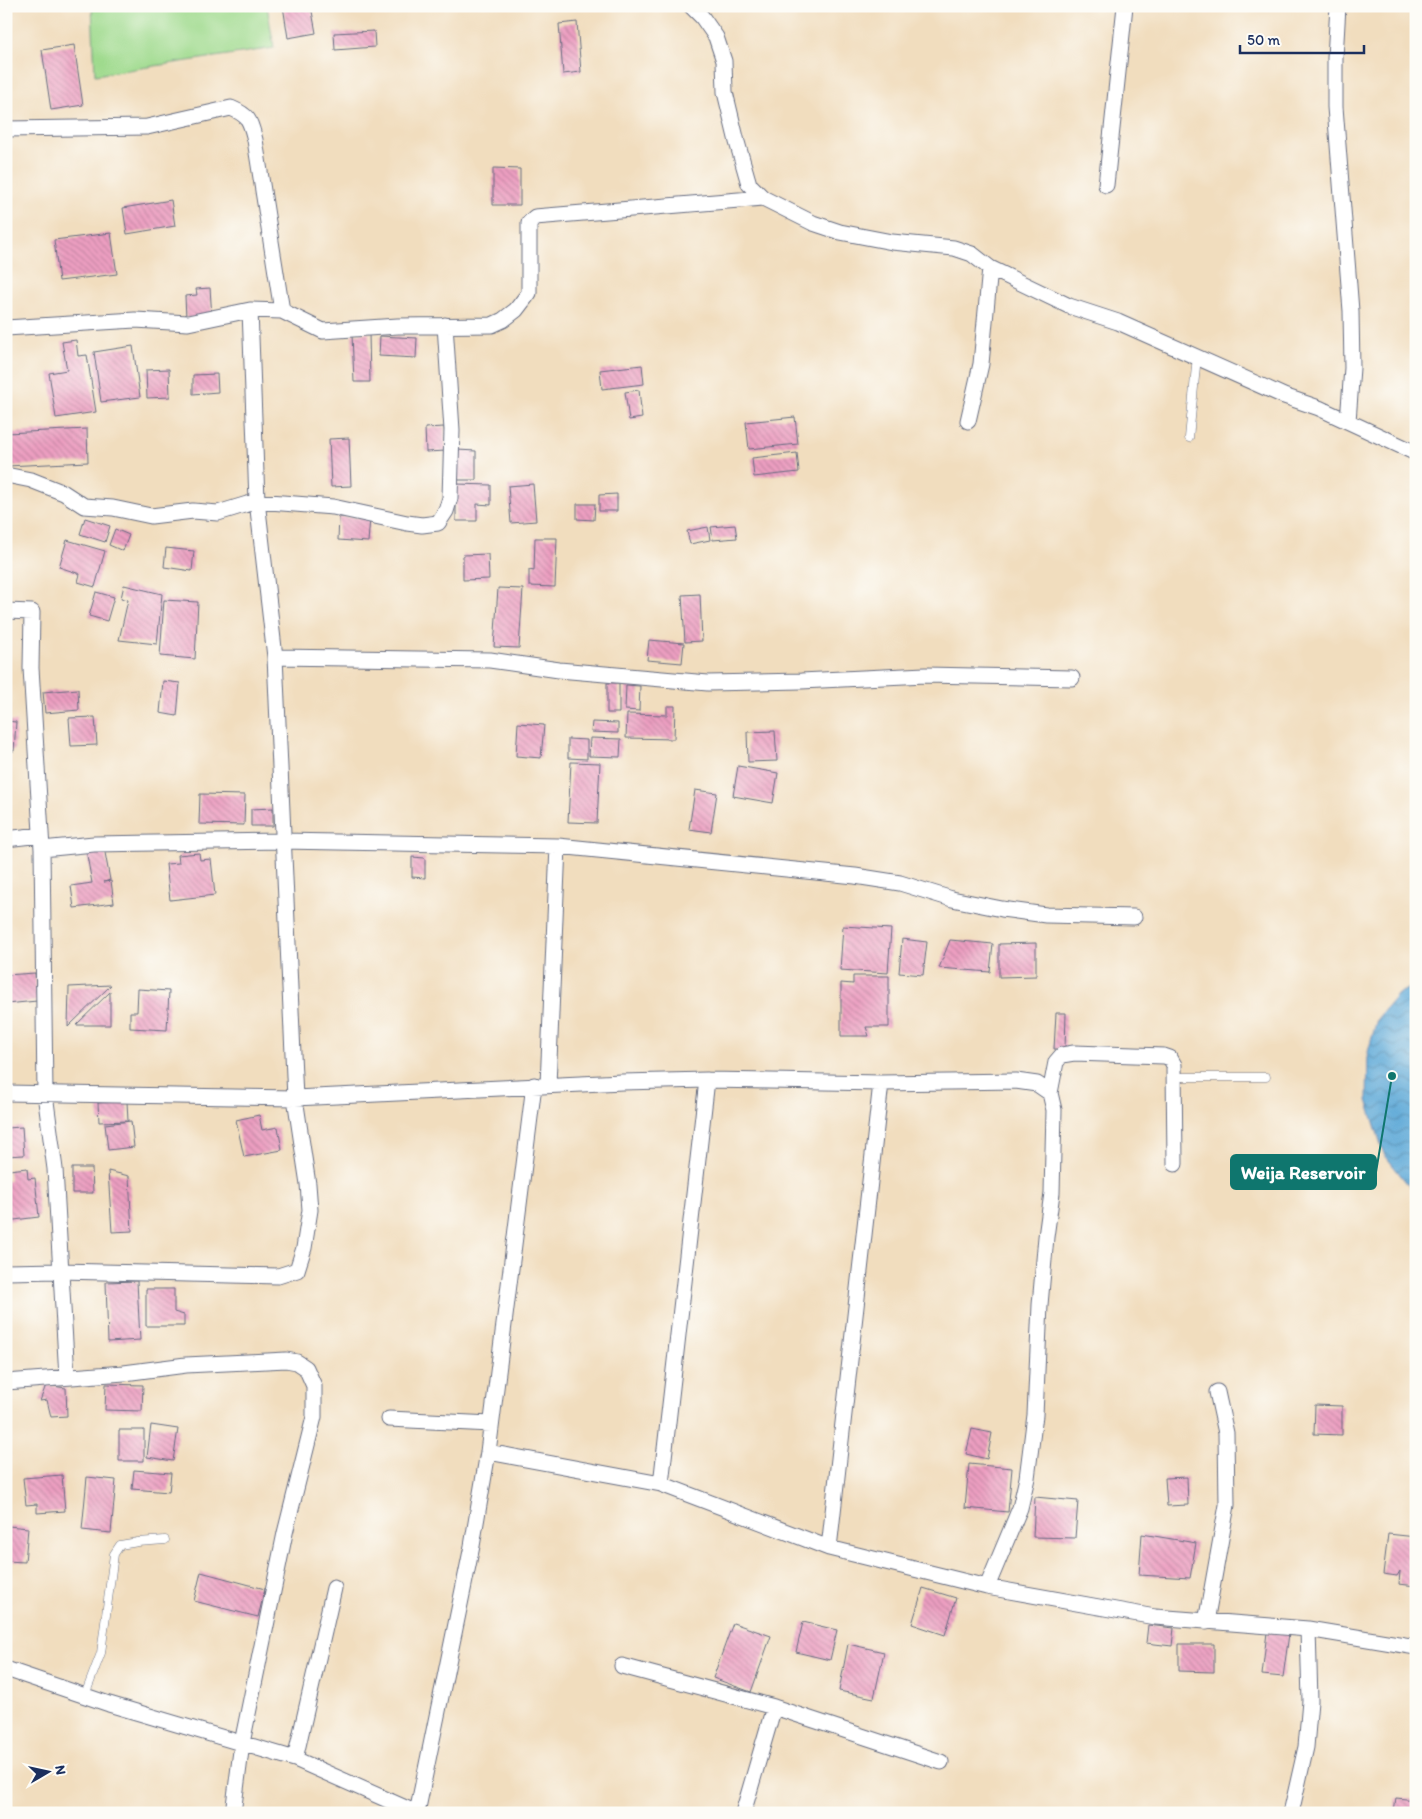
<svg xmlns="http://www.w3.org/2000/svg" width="1422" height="1819" font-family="Itim,sans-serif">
  <defs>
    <pattern id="water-waves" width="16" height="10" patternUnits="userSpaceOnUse" patternTransform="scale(1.25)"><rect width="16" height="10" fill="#60aad8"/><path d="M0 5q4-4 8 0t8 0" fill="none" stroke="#4e8bb2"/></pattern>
    <pattern id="building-back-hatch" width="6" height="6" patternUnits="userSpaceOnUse" patternTransform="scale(1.25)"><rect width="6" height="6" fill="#ed9fc1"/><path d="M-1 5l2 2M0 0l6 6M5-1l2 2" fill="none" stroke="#bf82a0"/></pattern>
  </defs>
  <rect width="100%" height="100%" fill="#fdfcf7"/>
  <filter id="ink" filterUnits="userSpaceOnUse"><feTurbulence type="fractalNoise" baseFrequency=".02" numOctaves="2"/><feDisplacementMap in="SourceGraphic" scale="10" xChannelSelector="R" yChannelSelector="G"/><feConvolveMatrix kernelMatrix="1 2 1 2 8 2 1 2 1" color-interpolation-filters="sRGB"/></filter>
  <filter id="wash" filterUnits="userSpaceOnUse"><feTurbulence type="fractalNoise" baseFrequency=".0096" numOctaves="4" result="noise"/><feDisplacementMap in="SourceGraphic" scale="20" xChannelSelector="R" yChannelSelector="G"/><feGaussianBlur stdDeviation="1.12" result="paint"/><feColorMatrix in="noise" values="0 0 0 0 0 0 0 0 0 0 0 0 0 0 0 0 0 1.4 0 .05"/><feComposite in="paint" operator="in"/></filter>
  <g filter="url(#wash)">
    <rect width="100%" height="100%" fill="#f1ddbe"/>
    <path fill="#9fda8d" stroke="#5d8476" d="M92 6H267L274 48 95 75Z"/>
    <path fill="url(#water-waves)" stroke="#3e6c9b" d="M1416 984V1195L1384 1154 1367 1100 1368 1052 1377 1019 1398 994Z"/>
    <g id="blocks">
      <path fill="url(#building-back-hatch)" d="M283 6H311L316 33 288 38Z
        M577 22 581 72 563 74 559 24Z
        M374 31 375 47 335 50 334 33Z
        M74 45 83 105 51 110 42 50Z
        M493 168 520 169V205H493Z
        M171 200 175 226 127 234 123 208Z
        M111 233 117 274 59 281 54 240Z
        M210 288 212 317 186 318 185 296 197 295 196 289Z
        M369 333 370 382H354L352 334Z
        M380 336 417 338 416 358 379 356Z
        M76 340 78 356 87 355 96 412 56 418 49 373 67 370 62 342Z
        M133 346 140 397 101 402 94 352Z
        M642 365 644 384 602 389 600 370Z
        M169 369 170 397 147 398 146 370Z
        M217 374 218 392 193 394V375Z
        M639 390 642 418 629 420 625 392Z
        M795 417 798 444 749 449 746 422Z
        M444 427 446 451 426 452 425 428Z
        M87 429 88 462 7 466 6 433Z
        M349 438 351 486 331 487 329 439Z
        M457 450 476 451V480H457Z
        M797 453 799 472 754 477 752 458Z
        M456 484 491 485V505L477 504V521H456Z
        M533 484 536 521 511 523 508 486Z
        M617 494V511H599V495Z
        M577 504H595L594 520 577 519Z
        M339 517 370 518 368 542 338 540Z
        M85 518 110 526 105 542 80 534Z
        M735 525 737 538 713 540 711 527Z
        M708 527 710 540 690 544 687 531Z
        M115 529 129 535 123 551 109 545Z
        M535 538H557L555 587 529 586V570L534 571Z
        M67 540 105 551 95 587 78 582 80 574 59 567Z
        M166 548 194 551 192 571 164 567Z
        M488 554 489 579 463 580V555Z
        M124 585 162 594 157 644 119 640 128 600 121 598Z
        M498 588 523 589 519 648 494 647Z
        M96 592 114 597 107 621 89 616Z
        M700 594 702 641 685 642 682 595Z
        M164 600 198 602 195 659 160 656Z
        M649 640 684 643 682 663 647 660Z
        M163 681 180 683 177 716 160 713Z
        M607 683H619V713H607Z
        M626 685 640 686 639 711 625 710Z
        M78 689 79 710 45 713 43 692Z
        M667 706H675L674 739 626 738 627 714 667 715Z
        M95 717 97 745 71 746 69 718Z
        M6 721 16 722 14 751 6 750Z
        M592 722 618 723V733L591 732Z
        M518 723 544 725 541 758 516 756Z
        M775 731 777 761 748 762 747 732Z
        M590 738 621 739 620 757 589 756Z
        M568 739 587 740V759L568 758Z
        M571 762 600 763 597 823 568 822Z
        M738 766 778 773 773 803 733 796Z
        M695 790 717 793 711 832 689 829Z
        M200 794 245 795 244 825 199 824Z
        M273 808V826H251V809Z
        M104 847 110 880 104 882 111 881 114 903 74 908 71 886 92 883 86 850Z
        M199 853 200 860 211 859 215 895 170 900 166 864 179 863 178 855Z
        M412 857 425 858V878L412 877Z
        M843 926 891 929 888 973 840 970Z
        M902 939 927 942 923 975 899 973Z
        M950 940 993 944 990 972 939 968Z
        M1036 943V976L999 977V944Z
        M35 973 37 1001 6 1004V975Z
        M853 976H889V1027H866L869 1036H841V983L853 984Z
        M111 985 68 1027 69 987Z
        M138 989 169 991 167 1030 130 1028V1012H137Z
        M110 992V1025H76Z
        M1056 1013H1066L1065 1049H1054Z
        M127 1102 128 1121 99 1122 98 1103Z
        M259 1115 262 1130 278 1127 282 1150 244 1157 236 1120Z
        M131 1121 134 1147 108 1150 105 1124Z
        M22 1127 24 1155 6 1156V1128Z
        M27 1168 28 1179 35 1178 39 1217 6 1221V1181H10L9 1170Z
        M72 1168H92L93 1193H72Z
        M108 1171 129 1176 132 1231 112 1232Z
        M137 1281 140 1340 108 1342 106 1282Z
        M146 1289H174V1312L184 1315V1326H146Z
        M106 1384 143 1385 142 1411 105 1410Z
        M46 1385 66 1388 67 1416 51 1417 47 1400 40 1401Z
        M1315 1405 1342 1406V1435L1314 1434Z
        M151 1425 178 1429 173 1461 147 1457Z
        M972 1429 992 1433 987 1459 966 1454Z
        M119 1430H144V1461H119Z
        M969 1464 1012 1468 1008 1512 965 1508Z
        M134 1470 171 1473 169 1492 132 1489Z
        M62 1475 65 1511 37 1513V1504L26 1505 23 1478Z
        M87 1477 116 1480 111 1533 82 1530Z
        M1187 1477 1188 1505 1167 1506 1165 1478Z
        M1035 1497 1078 1501 1075 1538 1033 1537Z
        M8 1526 28 1528 25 1562 6 1561Z
        M1142 1534 1196 1543 1190 1578 1139 1575Z
        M1388 1534 1416 1537V1586L1399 1584 1400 1571 1397 1576 1383 1574Z
        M201 1572 265 1589 258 1617 194 1601Z
        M923 1588 956 1598 945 1635 912 1624Z
        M803 1622 837 1630 830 1660 796 1652Z
        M733 1623 771 1636 751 1692 713 1678Z
        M1148 1625 1174 1628 1172 1646 1146 1643Z
        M1267 1632 1289 1634 1283 1677 1262 1675Z
        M848 1644 884 1652 874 1698 839 1691Z
        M1179 1644H1214V1672L1179 1671Z
        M1396 1798 1416 1800 1415 1813H1394Z"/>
    </g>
  </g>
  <g filter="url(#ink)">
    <use href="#blocks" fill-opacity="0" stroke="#666c80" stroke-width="1"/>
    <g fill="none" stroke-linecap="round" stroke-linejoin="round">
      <defs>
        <path id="service" d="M1189 438 1197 356
          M1174 1077H1266
          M85 1695 101 1653 114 1554 120 1545 138 1542 165 1540"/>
        <path id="minor" d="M691 6 702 17 716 37 724 61 725 92 737 142 749 184 763 198 813 223 840 232 892 242 954 248 972 254 990 268 1069 306 1118 322 1284 396 1319 408 1416 453
          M1338 6 1335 58V107L1351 311 1352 368 1348 421
          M6 129 147 127 231 108C250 116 250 121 255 140L282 311
          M1106 185 1125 6
          M6 328 135 320 188 323 250 310 282 311 323 331 398 326 492 325 503 320 516 310 529 293V223L535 217 763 198
          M968 421 981 364 990 268
          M6 475 31 480 64 493 84 506 113 508 151 516 193 511 218 513 257 501 333 507 407 523 422 525 438 523 446 511 450 498 452 430 445 325
          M6 611 32 612 31 668 42 849 45 1094 55 1169 67 1377
          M275 657 490 660 559 670 708 683 801 681 925 675 1072 678
          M6 839 40 835
          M42 849 94 844 282 841 558 846 855 876 900 883 952 899 1002 909 1046 915 1134 917
          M548 1085 558 846
          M6 1093 295 1098 622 1082 707 1080 881 1083 1016 1081 1037 1084 1050 1093
          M6 1272 60 1271 278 1276 297 1270 304 1248 310 1210 308 1184 295 1098 275 657 257 501 250 310
          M6 1382 124 1373 186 1365 286 1360 297 1362 306 1368 314 1386V1417L285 1533 242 1743 233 1813
          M389 1419 491 1424
          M488 1452 661 1484 829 1548 987 1587 1155 1617 1308 1629 1416 1647
          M661 1484 707 1080
          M829 1548 881 1083
          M987 1587 1020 1508 1027 1478 1035 1415 1040 1305 1046 1237 1052 1193 1054 1110 1050 1093 1056 1062 1062 1055 1074 1053 1164 1056 1170 1058 1174 1065 1175 1164
          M1206 1622 1227 1505 1226 1433 1217 1392
          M622 1666 774 1707 743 1813
          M6 1669 109 1704 295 1759 417 1813
          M774 1707 941 1762
          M295 1759 334 1588
          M417 1813 472 1546 488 1452 534 1085
          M1291 1813 1306 1747 1310 1701 1308 1629"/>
      </defs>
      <use href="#service" stroke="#666c80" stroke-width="9"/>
      <use href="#minor" stroke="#666c80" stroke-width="17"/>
      <use href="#service" stroke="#fff" stroke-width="8"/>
      <use href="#minor" stroke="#fff" stroke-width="15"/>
    </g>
  </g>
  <path fill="none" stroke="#0f766e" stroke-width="2" d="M1392 1076L1376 1172"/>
  <circle fill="#0f766e" stroke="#fdfcf7" stroke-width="2" cx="1392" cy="1076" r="5"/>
  <rect fill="#0f766e" stroke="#0f766e" stroke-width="2" x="1231" y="1155" width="145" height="34" rx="5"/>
  <g font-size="19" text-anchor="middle" font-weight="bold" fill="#fff">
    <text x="1303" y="1179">Weija Reservoir</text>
  </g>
  <rect width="1422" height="1819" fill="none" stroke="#fdfcf7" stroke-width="25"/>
  <g transform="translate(48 1772) rotate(81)" stroke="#fdfcf7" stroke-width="4" paint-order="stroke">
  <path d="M0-4L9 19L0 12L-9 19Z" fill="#1b2f5e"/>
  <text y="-8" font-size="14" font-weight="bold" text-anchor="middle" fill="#1b2f5e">N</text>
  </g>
  <path d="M1240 45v8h124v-8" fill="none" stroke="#1b2f5e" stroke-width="2.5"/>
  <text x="1247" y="45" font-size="15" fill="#1b2f5e" stroke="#fdfcf7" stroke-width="4" paint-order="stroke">50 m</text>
</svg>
